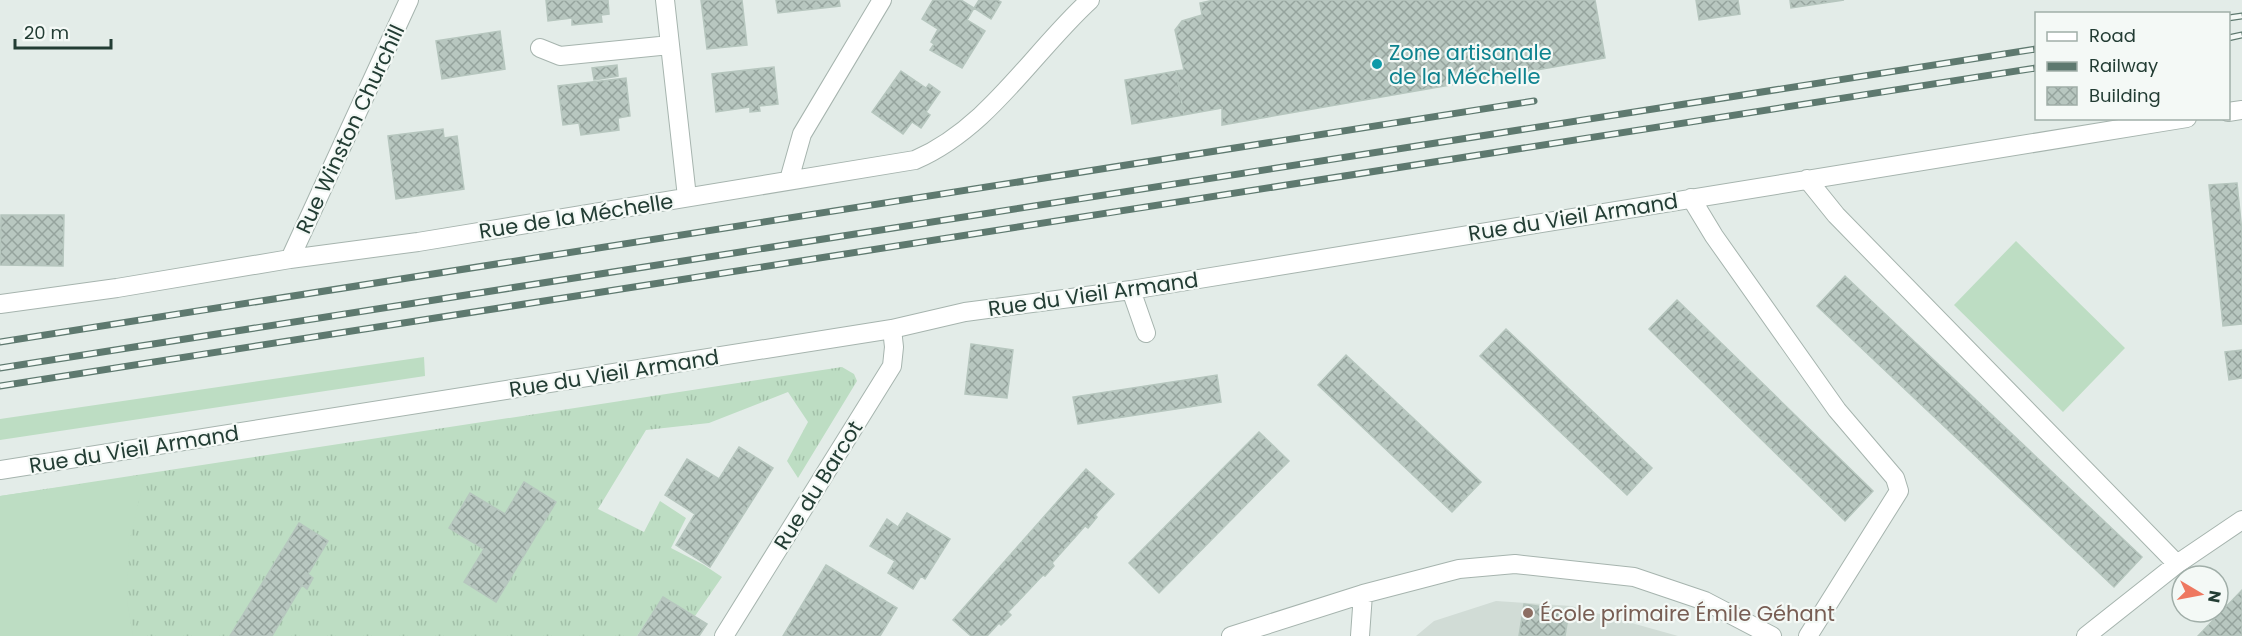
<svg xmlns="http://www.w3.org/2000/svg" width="2242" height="636" font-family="Poppins,sans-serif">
  <defs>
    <pattern id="grass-tufts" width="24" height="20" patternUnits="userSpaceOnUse" patternTransform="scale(1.5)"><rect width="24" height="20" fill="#bdddc3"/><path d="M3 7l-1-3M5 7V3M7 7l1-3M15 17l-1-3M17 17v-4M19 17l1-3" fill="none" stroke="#a2bfa8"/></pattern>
    <pattern id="building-cross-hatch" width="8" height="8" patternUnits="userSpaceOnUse" patternTransform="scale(1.5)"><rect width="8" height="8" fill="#b8c7c0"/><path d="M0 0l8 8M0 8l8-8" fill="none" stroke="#95a39d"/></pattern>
  </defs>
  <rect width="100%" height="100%" fill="#e3ece8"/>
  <path fill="#d1dcd6" d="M1496 601 1571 606 1678 636H1416L1434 621Z"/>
  <path fill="url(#grass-tufts)" d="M842 367 854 374 857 381 798 478 787 461 808 422 788 392 709 423 646 430 598 509 644 532 660 501 686 518 671 548 704 565 722 577 695 616 663 597 637 636H0V496Z"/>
  <path fill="#bdddc3" d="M2016 241 2125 348 2063 412 1954 305Z
    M424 357 425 376 0 440V419Z
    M145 475 129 543 127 601 133 636H0V496Z"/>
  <path fill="url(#building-cross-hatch)" stroke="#b6c6be" stroke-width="1.5" d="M546 0H608L609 14 601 15 602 22 572 25V18L548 21Z
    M701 0H742L747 45 707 49Z
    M776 0H839L840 6 778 13Z
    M933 0H961L974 8 967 20 985 31 962 68 930 50 934 44 931 42 938 29 922 19Z
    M979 0H997L1001 2 991 19 974 8Z
    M1214 0H1595L1605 58 1222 125V108L1184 115 1176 71 1184 70 1175 30 1182 21 1202 15 1200 3Z
    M1696 0H1738L1740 14 1699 20Z
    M1790 0H1844L1791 8Z
    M500 31 505 69 442 79 436 41Z
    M617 65 618 76 594 80 592 68Z
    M774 67 778 104 759 106 760 111 750 112V107L716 112 712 74Z
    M901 71 926 88 929 84 940 92 926 112 930 115 921 128 912 122 903 134 872 112Z
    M1176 71 1184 115 1132 124 1125 80Z
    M626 78 630 116 618 118 619 130 581 135 579 123 563 125 558 86Z
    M443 129 444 138 457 136 464 189 396 199 388 136Z
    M2237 183 2242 232V324L2223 326 2209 185Z
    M1 215H64L63 266 0 265Z
    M1845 276 2142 557 2114 587 1817 306Z
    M1677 300 1873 491 1845 521 1649 329Z
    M1506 329 1652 468 1627 495 1480 356Z
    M971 344 1013 350 1007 398 965 394Z
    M2242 350V378L2229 380 2225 352Z
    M1346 355 1481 482 1452 512 1318 385Z
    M1217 375 1221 402 1078 424 1073 397Z
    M1259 432 1289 461 1159 593 1129 563Z
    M739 447 773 468 710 567 676 545 695 514 665 495 687 459 719 479Z
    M1086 469 1114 494 1095 515 1097 517 1088 528 1085 526 1052 563 1054 566 1045 576 1043 575 1008 612 1011 615 1001 625 999 623 987 636H971L953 620Z
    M524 482 556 502 496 602 464 582 484 549 449 528 470 493 505 514Z
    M907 513 950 539 925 579 921 576 913 589 888 573 895 561 870 546 887 519 898 527Z
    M299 523 328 541 308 574 313 578 307 589 302 585 272 636H230Z
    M826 565 897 608 880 636H783Z
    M2242 590V636H2198Z
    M663 597 707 624 699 636H638Z
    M1524 604 1569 611 1565 636H1519Z"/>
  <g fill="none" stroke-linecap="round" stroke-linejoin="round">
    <defs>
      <path id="minor" d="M665 0 687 197
        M540 48 560 56 670 45
        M2228 112 2242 110
        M1807 179 1836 215 2177 564
        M789 180 802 134 882 0
        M1691 198 1714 236 1837 410 1895 478 1899 491 1808 636
        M290 259 409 0
        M1131 290 1146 333
        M0 304 117 288 290 259 418 242 915 160C989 128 1032 53 1090 0
        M0 470 892 329 965 312 1131 290 2187 118
        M724 636 892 366 894 347 892 329
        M1231 636 1363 594 1459 569 1515 564 1634 577 1705 601 1772 636
        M1360 636 1363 594
        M2086 636 2177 564 2242 520"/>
    </defs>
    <use href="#minor" stroke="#a6b4ae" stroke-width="20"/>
    <use href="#minor" stroke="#fff" stroke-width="18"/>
    <defs>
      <path id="rail" d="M2228 18 2242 16
        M2228 38 2242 35
        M0 342 1534 101
        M0 368 2036 49
        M0 386 2036 68"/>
    </defs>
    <use href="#rail" stroke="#5e796f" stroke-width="7"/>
    <use href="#rail" stroke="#f4f9f6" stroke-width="4.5" stroke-dasharray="14" stroke-linecap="butt"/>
  </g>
  <circle fill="#0f9aa8" stroke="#f4f9f6" stroke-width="2" cx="1377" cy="64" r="6"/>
  <circle fill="#8d6e63" stroke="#f4f9f6" stroke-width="2" cx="1528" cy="613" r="6"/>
  <g text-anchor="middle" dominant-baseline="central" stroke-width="4.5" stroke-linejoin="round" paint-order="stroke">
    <g font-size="21" fill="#0d838f" stroke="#f4f9f6" text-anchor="start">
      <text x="1389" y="52">Zone artisanale<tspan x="1389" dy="24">de la Méchelle</tspan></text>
    </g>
    <g font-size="21" fill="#233d34" stroke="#f4f9f6">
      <text transform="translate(350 129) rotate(-65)">Rue Winston Churchill</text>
      <text transform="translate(576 216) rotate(-9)">Rue de la Méchelle</text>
      <text transform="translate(1573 217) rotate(-9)">Rue du Vieil Armand</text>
      <text transform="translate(1093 294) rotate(-8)">Rue du Vieil Armand</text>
      <text transform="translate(614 373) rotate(-9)">Rue du Vieil Armand</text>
      <text transform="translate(134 449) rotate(-9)">Rue du Vieil Armand</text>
      <text transform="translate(818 485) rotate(-58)">Rue du Barcot</text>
    </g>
    <g font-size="21" fill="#785e54" stroke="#f4f9f6" text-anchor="start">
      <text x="1540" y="613">École primaire Émile Géhant</text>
    </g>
  </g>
  <rect x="2035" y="12" width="195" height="108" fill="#f4f9f6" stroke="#a0aea8" stroke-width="1.5"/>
  <rect x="2047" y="32" width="30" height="9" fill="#ffffff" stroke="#a0aea8" stroke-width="1.5"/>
  <text x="2089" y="42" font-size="18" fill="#233d34">Road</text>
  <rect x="2047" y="62" width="30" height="9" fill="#5e796f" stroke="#a0aea8" stroke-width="1.5"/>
  <text x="2089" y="72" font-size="18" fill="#233d34">Railway</text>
  <rect x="2047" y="87" width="30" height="18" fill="url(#building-cross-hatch)" stroke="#a0aea8" stroke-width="1.5"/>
  <text x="2089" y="102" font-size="18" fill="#233d34">Building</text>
  <g transform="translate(2200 594) rotate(100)"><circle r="28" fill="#f4f9f6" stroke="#a0aea8" stroke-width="1.5"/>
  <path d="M0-4.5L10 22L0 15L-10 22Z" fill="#ee7860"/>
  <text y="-9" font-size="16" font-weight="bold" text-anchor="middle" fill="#233d34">N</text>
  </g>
  <path d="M15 39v9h96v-9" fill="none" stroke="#233d34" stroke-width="3"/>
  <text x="24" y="39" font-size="18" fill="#233d34" stroke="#f4f9f6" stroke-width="4.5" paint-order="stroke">20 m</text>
</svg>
